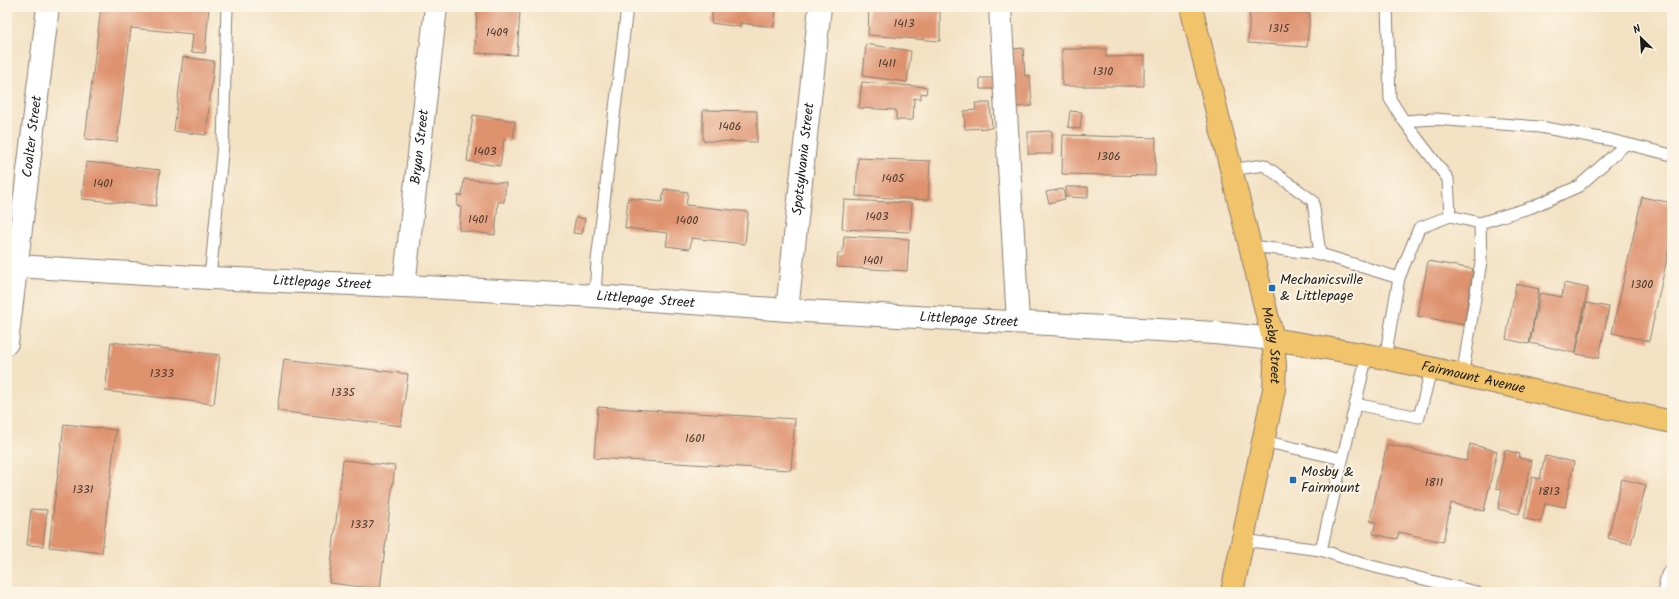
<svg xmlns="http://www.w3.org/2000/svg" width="1679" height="599" font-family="Kalam,sans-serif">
  <rect width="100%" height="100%" fill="#fcf5e5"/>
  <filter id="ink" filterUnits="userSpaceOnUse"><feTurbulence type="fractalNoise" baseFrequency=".025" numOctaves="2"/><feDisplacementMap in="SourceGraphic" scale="8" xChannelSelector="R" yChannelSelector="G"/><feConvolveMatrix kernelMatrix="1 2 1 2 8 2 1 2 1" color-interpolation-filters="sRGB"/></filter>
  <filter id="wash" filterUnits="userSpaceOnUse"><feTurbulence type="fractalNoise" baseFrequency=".012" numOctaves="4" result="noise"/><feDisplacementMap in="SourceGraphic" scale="16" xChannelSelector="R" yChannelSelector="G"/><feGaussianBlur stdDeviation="0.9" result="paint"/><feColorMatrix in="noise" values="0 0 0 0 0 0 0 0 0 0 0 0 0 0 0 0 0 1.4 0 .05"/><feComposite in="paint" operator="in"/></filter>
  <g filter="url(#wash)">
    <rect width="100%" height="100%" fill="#f3e1c3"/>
    <g id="blocks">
      <path fill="#de926e" d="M101 7H209L205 53 191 52 193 34 131 28 117 142 85 139Z
        M713 7H776L774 27 740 23V27L711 23Z
        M869 7H900L940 10V41L868 35Z
        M477 9 520 11 517 55 475 53Z
        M1250 9 1310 13 1307 47 1248 43Z
        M866 44 911 51 907 82 863 76Z
        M1023 48 1025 76 1030 75 1032 106 1015 107 1011 49Z
        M1062 49H1106V57L1144 56V86H1062Z
        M183 57 214 61 206 135 174 131Z
        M980 78H994V89H980Z
        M862 82 927 87 926 94 921 93V99L914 98 913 120H896V110L859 108Z
        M975 103H990L992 128 965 129 964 111 976 110Z
        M703 110 757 111V142L703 141Z
        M1070 111 1082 112 1080 129 1068 127Z
        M473 115 515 121 513 140 504 139 500 166 467 161Z
        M1052 131V154H1028V132Z
        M1063 135 1156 138 1155 176 1062 174Z
        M858 158 930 161 928 200 856 196Z
        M86 162 160 170 156 206 82 199Z
        M464 179 506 183 504 202H498L495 235 459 230 461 207 457 206 458 195 462 196Z
        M1066 187H1088V198L1066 197Z
        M664 189 688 192 686 205 748 212 745 244 691 238 690 249 666 246 668 233 625 228 628 198 662 202Z
        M1063 189 1065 199 1049 203 1046 192Z
        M1642 197 1672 203V235L1649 341 1612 333Z
        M844 200 912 203 910 232 842 229Z
        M576 217 585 219 582 234 573 233Z
        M844 236 909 239 907 271 837 267 838 253H843Z
        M1428 261 1473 269 1464 325 1418 316Z
        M1564 283 1588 288 1575 353 1530 343 1540 293 1562 297Z
        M1516 284 1539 289 1529 344 1506 339Z
        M1586 303 1609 307 1599 358 1576 354Z
        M111 342 220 355 214 404 105 391Z
        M284 359 408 374 401 426 277 411Z
        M598 407 795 419 791 470 594 458Z
        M64 424 116 430 102 553 49 547Z
        M1387 444 1466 461 1470 444 1497 451 1484 511 1451 503 1443 542 1399 532 1397 539 1373 534 1376 522 1370 521Z
        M1505 450 1520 454 1519 458 1532 461 1519 514 1498 509 1502 489 1496 488Z
        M1545 456 1574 462 1565 507 1545 503 1541 522 1524 519 1532 477 1540 479Z
        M343 460 395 466 380 589 329 583Z
        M1622 479 1646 485 1631 544 1608 538Z
        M31 509 47 510 43 546 27 545Z"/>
    </g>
  </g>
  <g filter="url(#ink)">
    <use href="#blocks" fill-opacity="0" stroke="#887e70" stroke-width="1"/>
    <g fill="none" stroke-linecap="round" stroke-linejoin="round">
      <defs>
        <path id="lane" d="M1387 7 1390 99 1404 121 1434 119 1540 127 1611 140 1672 155
          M1404 121 1448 179 1450 216
          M1230 170 1264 165 1313 201 1320 254
          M1250 246 1320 254 1399 278
          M210 278 223 144 227 7
          M595 296 597 261 627 7
          M1385 358 1399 278 1419 228 1450 216 1480 223 1532 207 1579 186 1626 144
          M1462 377 1481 262 1480 223
          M1355 404 1419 417 1431 370
          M1263 441 1342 459
          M1242 540 1321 550 1367 355
          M1321 550 1359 563 1476 592"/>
        <g id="street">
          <path d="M1000 7 1018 322"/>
          <path id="s1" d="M7 263 17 266 210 278 426 287 595 296 787 310 1215 333 1273 339"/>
          <path id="s2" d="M404 286 436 7"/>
          <path id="s3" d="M787 310 820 7"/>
          <path id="s4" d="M7 343 48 7"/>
          <path d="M1669 592 1672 577"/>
        </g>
        <g id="primary">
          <path id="s5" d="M1191 7 1273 339 1275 366 1274 389 1232 592"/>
          <path id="s6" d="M1273 339 1385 358 1672 422"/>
        </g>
      </defs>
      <use href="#lane" stroke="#887e70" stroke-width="13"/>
      <use href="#street" stroke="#887e70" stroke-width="24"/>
      <use href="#primary" stroke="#887e70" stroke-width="24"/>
      <use href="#lane" stroke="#fff" stroke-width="11"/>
      <use href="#street" stroke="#fff" stroke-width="22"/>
      <use href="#primary" stroke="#f1c36a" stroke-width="22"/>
    </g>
  </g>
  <g fill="#1f6fb2" stroke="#fcf5e5" stroke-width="1.5">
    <rect x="1268" y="284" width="8" height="8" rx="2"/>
    <rect x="1289" y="476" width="8" height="8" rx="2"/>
  </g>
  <g text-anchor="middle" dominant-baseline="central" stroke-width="4" stroke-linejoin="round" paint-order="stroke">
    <g font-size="12" fill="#4c3a30">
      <text x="904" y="23">1413</text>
      <text x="1279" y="28">1315</text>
      <text x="497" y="32">1409</text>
      <text x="887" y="63">1411</text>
      <text x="1103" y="71">1310</text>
      <text x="730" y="126">1406</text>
      <text x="485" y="151">1403</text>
      <text x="1109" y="156">1306</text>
      <text x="893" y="178">1405</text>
      <text x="103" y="183">1401</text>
      <text x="877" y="216">1403</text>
      <text x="478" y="219">1401</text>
      <text x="687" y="220">1400</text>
      <text x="873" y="260">1401</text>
      <text x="1642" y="284">1300</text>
      <text x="162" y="373">1333</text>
      <text x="343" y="392">1335</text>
      <text x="695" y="438">1601</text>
      <text x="1434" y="482">1811</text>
      <text x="83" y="489">1331</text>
      <text x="1549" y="491">1813</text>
      <text x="362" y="524">1337</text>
    </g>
    <g font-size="14" fill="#1c1c1c" stroke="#fcf5e5">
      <text stroke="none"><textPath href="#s4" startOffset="208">Coalter Street</textPath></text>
      <text stroke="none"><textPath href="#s2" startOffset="140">Bryan Street</textPath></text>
      <text stroke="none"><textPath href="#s3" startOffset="152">Spotsylvania Street</textPath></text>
      <text stroke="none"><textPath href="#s1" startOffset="316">Littlepage Street</textPath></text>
      <text stroke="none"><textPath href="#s1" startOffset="640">Littlepage Street</textPath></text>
      <text stroke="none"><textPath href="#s1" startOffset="964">Littlepage Street</textPath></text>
      <text stroke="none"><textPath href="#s5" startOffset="348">Mosby Street</textPath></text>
      <text stroke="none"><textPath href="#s6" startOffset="204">Fairmount Avenue</textPath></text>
    </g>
    <g font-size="14" fill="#1c1c1c" stroke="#fcf5e5" text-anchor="start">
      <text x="1280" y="280">Mechanicsville<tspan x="1280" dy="16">&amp; Littlepage</tspan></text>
      <text x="1301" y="472">Mosby &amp;<tspan x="1301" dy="16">Fairmount</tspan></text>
    </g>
  </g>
  <rect width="1679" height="599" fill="none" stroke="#fcf5e5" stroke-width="24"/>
  <g transform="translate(1641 38) rotate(335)" stroke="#fcf5e5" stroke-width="3" paint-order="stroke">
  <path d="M0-3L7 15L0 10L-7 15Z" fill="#1c1c1c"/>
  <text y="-6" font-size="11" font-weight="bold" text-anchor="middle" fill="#1c1c1c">N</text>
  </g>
</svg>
